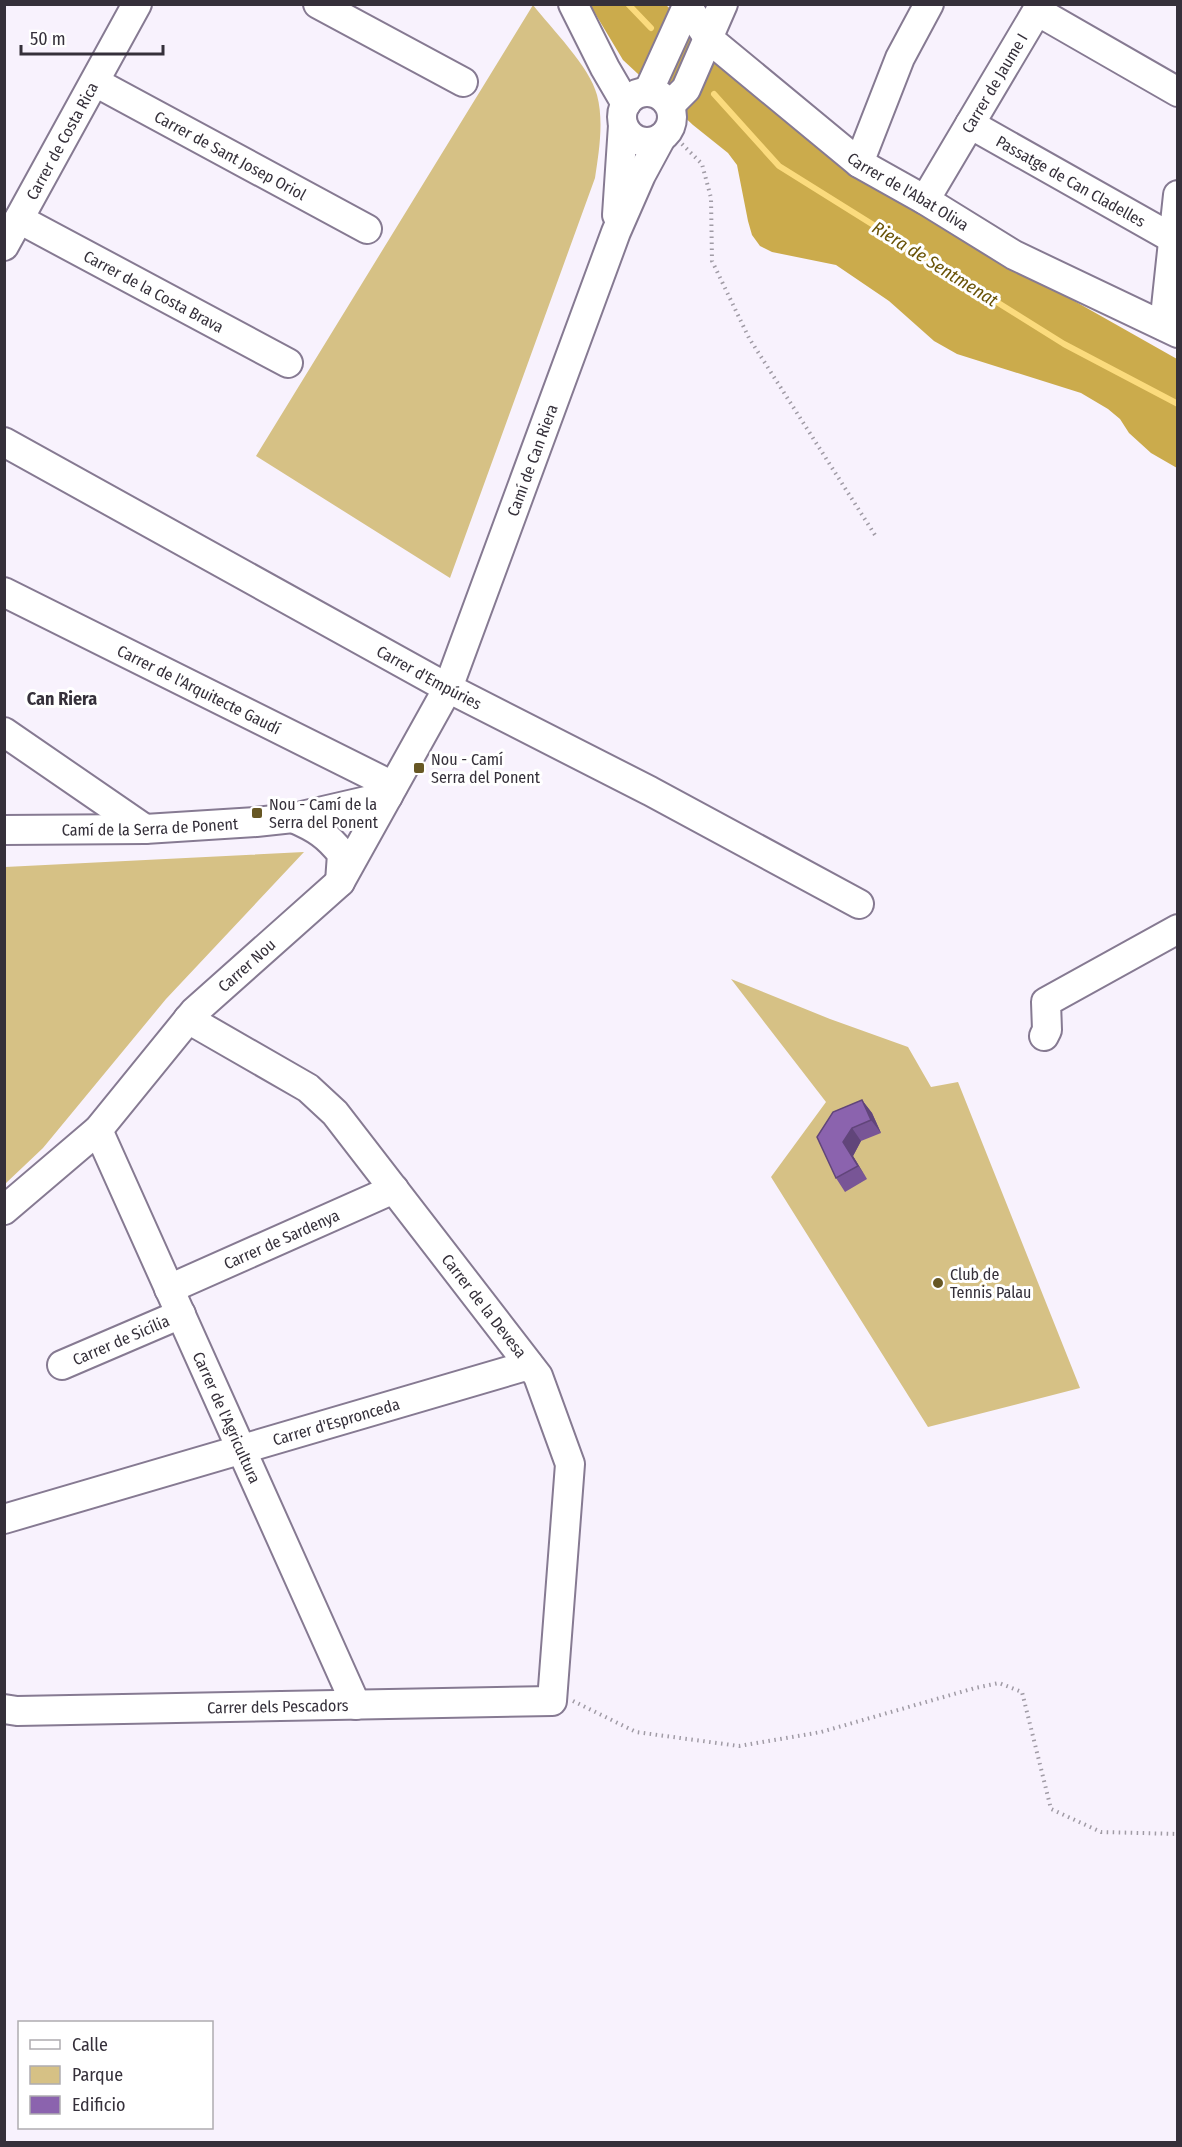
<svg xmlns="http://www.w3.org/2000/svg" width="1182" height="2147" font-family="'Fira Sans Condensed',sans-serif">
  <rect width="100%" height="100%" fill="#f8f2fd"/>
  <path fill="#d6c185" d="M533 5C551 28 590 67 597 95 604 121 599 152 595 178L450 578 256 456Z
    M304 852 166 999 43 1148 5 1184V867Z
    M731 979 830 1019 908 1047 931 1087 958 1082 1080 1388 928 1427 771 1177 826 1102Z"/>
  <path fill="#cbab4c" d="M590 5H666L850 174 1177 359V468L1151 453 1129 433 1120 419 1108 409 1081 393 957 354 934 341 889 301 836 265 772 252 760 246 752 235 748 221 737 165 728 153 693 125 623 60Z"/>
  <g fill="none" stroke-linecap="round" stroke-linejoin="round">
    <path stroke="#fbdb7d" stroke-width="6" d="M628 4 651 28
      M714 94 779 166 1064 344 1178 404"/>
    <defs>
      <g id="minor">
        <path d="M318 4 463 82"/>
        <path d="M573 4 605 68 626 104"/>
        <path id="s1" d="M687 6 709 39 859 163 925 200 1014 255 1178 333"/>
        <path id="s2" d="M95 82 367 229"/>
        <path d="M648 92 688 4"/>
        <circle cx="647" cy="117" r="25"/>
        <path d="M670 105 686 89 723 4"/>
        <path id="s3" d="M970 124 1172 238"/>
        <path d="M859 163 900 58 929 4"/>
        <path id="s4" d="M925 200 1037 11 1178 92"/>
        <path d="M617 215 623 125"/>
        <path id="s5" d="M19 219 288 363"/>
        <path id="s6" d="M4 246 137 4"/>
        <path d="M1164 326 1178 195"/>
        <path id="s7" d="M4 442 444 686 650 791 859 904"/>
        <path id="s8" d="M4 592 393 786"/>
        <path d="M4 732 145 829"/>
        <path d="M293 818C316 828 327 835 342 854L340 882"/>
        <path id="s9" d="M4 830 145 829 256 822 293 818 388 796"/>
        <path d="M1044 1036 1047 1030 1046 1002 1178 929"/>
        <path id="s10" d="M98 1130 356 1705"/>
        <path id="s11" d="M4 1210 98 1130 194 1012 340 882 448 688 616 232 641 175 661 138"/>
        <path id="s12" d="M169 1289 394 1189"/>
        <path id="s13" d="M62 1365 181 1314"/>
        <path id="s14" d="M4 1519 529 1365"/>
        <path id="s15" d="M4 1709 17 1711 552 1701 570 1464 538 1376 335 1113 308 1088 188 1019"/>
      </g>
    </defs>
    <use href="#minor" stroke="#867a92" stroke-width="32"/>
    <path stroke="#a09ba5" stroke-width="4" stroke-dasharray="1.5 4.5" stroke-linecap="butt" d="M682 144 702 164 711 198 712 261 749 338 875 535
      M573 1701 636 1732 739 1746 821 1732 975 1688 999 1683 1022 1692 1051 1809 1101 1832 1178 1834"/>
    <use href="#minor" stroke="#fff" stroke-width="28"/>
  </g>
  <path fill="#785596" d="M862 1100 872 1113 881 1133 861 1141 853 1156 867 1179 845 1192 836 1178 833 1112Z"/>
  <path fill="#61457a" d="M862 1100 872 1113 881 1133 871 1120Z
    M852 1128 861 1141 853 1156 867 1179 843 1142Z"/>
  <path fill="#8b63ae" stroke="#61457a" stroke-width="1.5" d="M862 1100 871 1120 852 1128 843 1142 858 1166 836 1178 817 1137 833 1112Z"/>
  <g fill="#675724" stroke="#fff" stroke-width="2">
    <rect x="413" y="762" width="12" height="12" rx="3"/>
    <rect x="251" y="807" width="12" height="12" rx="3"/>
    <circle cx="938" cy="1283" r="6"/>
  </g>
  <g text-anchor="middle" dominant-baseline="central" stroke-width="6" stroke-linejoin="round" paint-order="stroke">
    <g font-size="16" fill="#35303a" stroke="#fff">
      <text stroke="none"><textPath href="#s4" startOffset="136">Carrer de Jaume I</textPath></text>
      <text stroke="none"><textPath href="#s6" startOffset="120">Carrer de Costa Rica</textPath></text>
      <text stroke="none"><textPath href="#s2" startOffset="154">Carrer de Sant Josep Oriol</textPath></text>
      <text stroke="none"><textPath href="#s3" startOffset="116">Passatge de Can Cladelles</textPath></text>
      <text stroke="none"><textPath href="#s1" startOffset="291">Carrer de l'Abat Oliva</textPath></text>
      <text stroke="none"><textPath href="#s5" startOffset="153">Carrer de la Costa Brava</textPath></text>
      <text stroke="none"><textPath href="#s11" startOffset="936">Camí de Can Riera</textPath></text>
      <text stroke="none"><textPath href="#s7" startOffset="486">Carrer d'Empúries</textPath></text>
      <text stroke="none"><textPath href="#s8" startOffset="218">Carrer de l'Arquitecte Gaudí</textPath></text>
      <text stroke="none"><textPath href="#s9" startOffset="146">Camí de la Serra de Ponent</textPath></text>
      <text stroke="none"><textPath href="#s11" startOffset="346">Carrer Nou</textPath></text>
      <text stroke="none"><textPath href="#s12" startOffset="123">Carrer de Sardenya</textPath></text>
      <text transform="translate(484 1306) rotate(52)">Carrer de la Devesa</text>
      <text stroke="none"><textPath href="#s13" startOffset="64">Carrer de Sicília</textPath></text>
      <text stroke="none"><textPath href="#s10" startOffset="315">Carrer de l'Agricultura</textPath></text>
      <text stroke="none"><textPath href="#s14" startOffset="346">Carrer d'Espronceda</textPath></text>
      <text stroke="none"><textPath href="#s15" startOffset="274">Carrer dels Pescadors</textPath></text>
    </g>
    <g font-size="16" fill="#35303a" stroke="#fff" text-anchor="start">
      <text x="431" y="759">Nou - Camí<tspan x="431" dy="18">Serra del Ponent</tspan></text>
      <text x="269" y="804">Nou - Camí de la<tspan x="269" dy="18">Serra del Ponent</tspan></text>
      <text x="950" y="1274">Club de<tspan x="950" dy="18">Tennis Palau</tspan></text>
    </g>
    <g font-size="18" font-style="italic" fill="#695307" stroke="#fff">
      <text transform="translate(935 264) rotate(32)">Riera de Sentmenat</text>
    </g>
    <g font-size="18" font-weight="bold" fill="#35303a" stroke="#fff">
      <text x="62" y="699">Can Riera</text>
    </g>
  </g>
  <rect width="1182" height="2147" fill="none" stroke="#35303a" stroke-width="12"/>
  <rect x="18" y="2021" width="195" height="108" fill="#ffffff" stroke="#aeacb0" stroke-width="1.5"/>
  <rect x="30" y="2040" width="30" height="9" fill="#ffffff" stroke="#aeacb0" stroke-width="1.5"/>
  <text x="72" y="2051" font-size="18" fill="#35303a">Calle</text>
  <rect x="30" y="2066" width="30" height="18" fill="#d6c185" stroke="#aeacb0" stroke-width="1.5"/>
  <text x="72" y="2081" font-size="18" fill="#35303a">Parque</text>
  <rect x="30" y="2096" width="30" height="18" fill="#8b63ae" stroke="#aeacb0" stroke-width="1.5"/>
  <text x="72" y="2111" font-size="18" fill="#35303a">Edificio</text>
  <path d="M21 45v9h142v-9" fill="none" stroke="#35303a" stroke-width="3"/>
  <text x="30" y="45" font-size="18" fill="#35303a" stroke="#ffffff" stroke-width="4.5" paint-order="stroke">50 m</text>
</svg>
